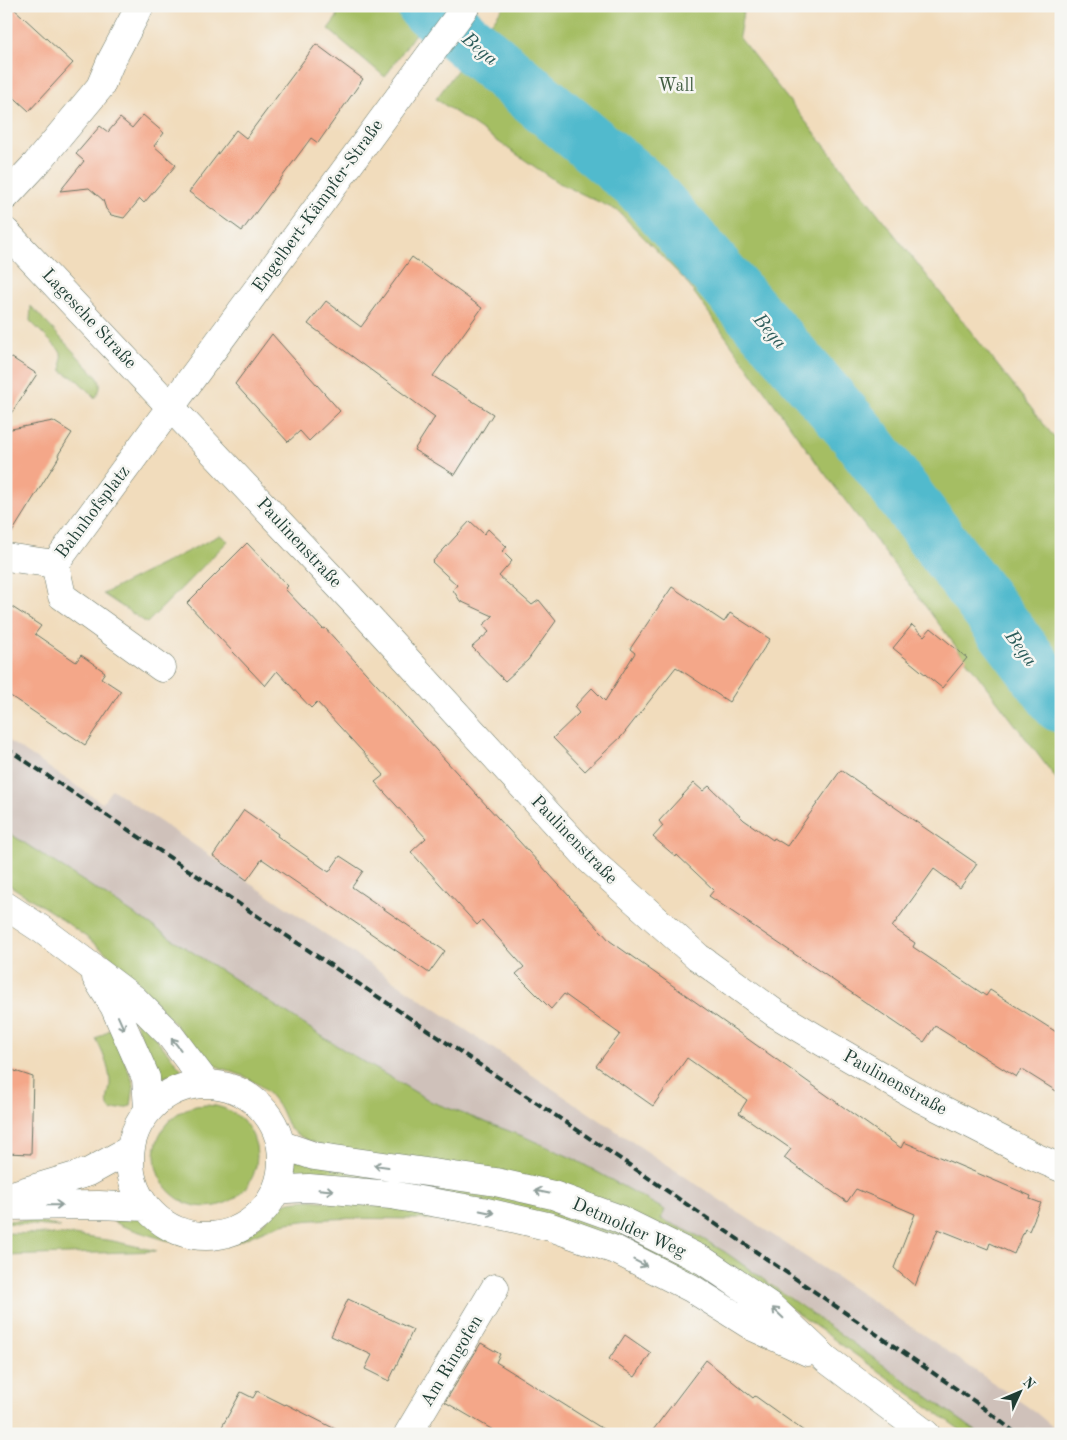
<svg xmlns="http://www.w3.org/2000/svg" width="1067" height="1440" font-family="'Old Standard TT',serif">
  <rect width="100%" height="100%" fill="#f6f6f2"/>
  <filter id="ink" filterUnits="userSpaceOnUse"><feTurbulence type="fractalNoise" baseFrequency=".02" numOctaves="2"/><feDisplacementMap in="SourceGraphic" scale="10" xChannelSelector="R" yChannelSelector="G"/><feConvolveMatrix kernelMatrix="1 2 1 2 8 2 1 2 1" color-interpolation-filters="sRGB"/></filter>
  <filter id="wash" filterUnits="userSpaceOnUse"><feTurbulence type="fractalNoise" baseFrequency=".0096" numOctaves="4" result="noise"/><feDisplacementMap in="SourceGraphic" scale="20" xChannelSelector="R" yChannelSelector="G"/><feGaussianBlur stdDeviation="1.12" result="paint"/><feColorMatrix in="noise" values="0 0 0 0 0 0 0 0 0 0 0 0 0 0 0 0 0 1.4 0 .05"/><feComposite in="paint" operator="in"/></filter>
  <g filter="url(#wash)">
    <rect width="100%" height="100%" fill="#f1dcbc"/>
    <path fill="#cfc1ba" d="M6 739 102 803 112 789 541 1081 934 1342 1034 1411 1061 1434H980L770 1283 696 1235 661 1219 574 1159 525 1137 432 1102 334 1044 6 831Z"/>
    <path fill="#a5be63" stroke="#627e4c" d="M334 6H434L385 77 328 29 337 17Z
      M504 6H744L739 37 1061 446V785L816 462 685 280 618 211 557 182 436 99Z
      M31 306 98 378C102 386 100 391 95 398L77 380 62 371 61 352 30 321Z
      M220 535 228 541 147 623 103 594Z
      M6 831 334 1044 432 1102 525 1137 574 1159 665 1210 661 1219 696 1235 725 1252 980 1434H966L754 1282 669 1231 337 1151 307 1140 298 1135 289 1128 280 1108 269 1094 259 1085 246 1077 208 1063 136 980 116 961 89 939 53 913 6 883Z
      M135 1013 182 1070 160 1079 145 1048 132 1014Z
      M112 1028 134 1085 131 1106 111 1111C103 1103 111 1091 110 1081 109 1066 102 1051 96 1039Z
      M155 1156a51 51 0 1 1 102 0a51 51 0 1 1-102 0Z
      M294 1159 416 1178 588 1216 736 1292 760 1321 673 1266 291 1176Z
      M309 1200 444 1212 443 1219C391 1220 339 1215 287 1223 268 1227 252 1237 233 1243 196 1253 158 1238 122 1226L113 1221 108 1214C119 1216 132 1216 143 1219 149 1221 156 1228 162 1232 185 1245 211 1247 236 1238 247 1235 258 1228 266 1220 270 1216 273 1209 279 1206 287 1201 299 1201 309 1200Z
      M35 1220 60 1227 6 1223V1221Z
      M6 1233 73 1235 113 1241 157 1251 6 1256Z"/>
    <g fill="none" stroke-linecap="round" stroke-linejoin="round">
      <path stroke="#51bacd" stroke-width="58" d="M426 6 642 186 858 434 1061 704"/>
    </g>
    <g id="blocks">
      <path fill="#f4a789" d="M6 6H11L73 63 29 111 6 90Z
        M316 44 363 79 318 143 311 138 242 231 189 192 236 130 246 138Z
        M143 115 164 133 154 146 176 165 144 203 140 199 124 218 111 215 106 209 103 200 89 188 60 191 84 161 76 154 100 126 108 132 120 118 132 128Z
        M412 257 482 308 433 376 493 414 455 475 414 450 435 417 308 324 326 301 361 327Z
        M272 334 340 411 309 441 300 431 288 442 235 384Z
        M6 354 37 374 6 421Z
        M53 421 72 433 58 455 59 457 6 542V430Z
        M470 521 484 534 488 529 507 547 502 551 512 561 499 576 532 605 539 600 556 621 528 660 505 681 472 647 489 632 483 625 493 616 460 601 453 590 457 585 432 562Z
        M247 543 288 586 285 589 323 629 325 628 610 941 901 1148 904 1142 1031 1196 1030 1199 1041 1203 1029 1231 1025 1229 1014 1254 990 1243 988 1249 938 1229 915 1286 894 1268 915 1214 856 1189 847 1202 784 1158 791 1149 739 1113 747 1100 687 1058 653 1106 596 1066 620 1034 564 994 551 1009 516 974 524 967 482 920 477 925 411 852 426 838 375 782 384 775 317 702 311 708 277 671 265 686 187 603Z
        M672 587 724 622 730 613 770 639 729 702 676 667 622 736 585 771 553 738 579 713 574 707 592 688 605 701 635 653 630 649Z
        M6 603 41 626 35 634 76 662 81 655 105 672 101 678 121 691 85 745 66 732 65 733 6 693Z
        M912 625 924 636 931 628 967 658 942 688 893 648Z
        M841 770 977 864 960 888 934 869 892 927 915 943 913 947 986 996 990 990 1061 1035V1094L1021 1069 1016 1077 935 1026 924 1042 709 896 714 890 677 855 676 857 653 837 663 826 659 821 694 783 703 791 709 786 744 820 773 840 774 838 787 846Z
        M244 810 278 834 277 836 329 872 340 856 363 871 352 887 445 951 429 973 262 859 247 880 213 856Z
        M6 1068 33 1077 31 1154 6 1153Z
        M348 1299 413 1330 389 1381 365 1369 372 1355 331 1336Z
        M625 1335 651 1353 635 1377 609 1359Z
        M481 1343 500 1354 496 1362 611 1434H500L445 1402Z
        M706 1360 753 1398 755 1396 808 1434H650Z
        M257 1391 285 1405 286 1404 345 1434H218L241 1392 253 1398Z"/>
    </g>
  </g>
  <g filter="url(#ink)">
    <use href="#blocks" fill-opacity="0" stroke="#687564" stroke-width="1"/>
    <g fill="none" stroke-linecap="round" stroke-linejoin="round">
      <defs>
        <path id="minor" d="M6 196 36 164 100 87 111 61 140 6
          M6 232 355 603 590 860 698 957 776 1014 826 1044 912 1094 1033 1156 1061 1168
          M6 557 55 564
          M162 668 62 596 55 564 466 6
          M6 906 44 931 134 999 169 1034 206 1083
          M96 977 114 1006 146 1078 148 1109
          M130 1160a76 76 0 1 1 152 0a76 76 0 1 1-152 0Z
          M282 1145 314 1156 496 1182 553 1195 617 1218 704 1261 770 1306 826 1359 926 1434
          M277 1190 287 1189 309 1188 391 1195 482 1211 551 1227 618 1251 691 1288 753 1327 808 1352
          M6 1197 89 1172 129 1150
          M6 1206 99 1205 145 1207
          M408 1434 495 1288"/>
      </defs>
      <use href="#minor" stroke="#687564" stroke-width="29"/>
      <use href="#minor" stroke="#fff" stroke-width="28"/>
      <path stroke="#1f3d34" stroke-width="4" stroke-dasharray="8 4" stroke-linecap="butt" d="M6 748 625 1162 977 1403 1017 1434"/>
    </g>
    <defs><path id="oneway-shaft" d="M-6 0H5M1.5-3L5.5 0L1.5 3" fill="none" stroke-width="1.6" stroke-linecap="round" stroke-linejoin="round" transform="scale(1.25)"/></defs>
    <g stroke="#8f9e9a">
      <use href="#oneway-shaft" transform="translate(121 1023) rotate(66)"/>
      <use href="#oneway-shaft" transform="translate(176 1044) rotate(-128)"/>
      <use href="#oneway-shaft" transform="translate(381 1166) rotate(-172)"/>
      <use href="#oneway-shaft" transform="translate(326 1190) rotate(5)"/>
      <use href="#oneway-shaft" transform="translate(542 1192) rotate(-168)"/>
      <use href="#oneway-shaft" transform="translate(55 1205) rotate(-1)"/>
      <use href="#oneway-shaft" transform="translate(487 1212) rotate(12)"/>
      <use href="#oneway-shaft" transform="translate(640 1263) rotate(27)"/>
      <use href="#oneway-shaft" transform="translate(778 1313) rotate(-136)"/>
    </g>
  </g>
  <g text-anchor="middle" dominant-baseline="central" stroke-width="5" stroke-linejoin="round" paint-order="stroke">
    <g font-size="18" fill="#405d40" stroke="#f6f6f2">
      <text x="676" y="86">Wall</text>
    </g>
    <g font-size="18" fill="#1f3d34" stroke="#f6f6f2">
      <text transform="translate(318 206) rotate(-54)">Engelbert-Kämpfer-Straße</text>
      <text transform="translate(89 319) rotate(47)">Lagesche Straße</text>
      <text transform="translate(93 512) rotate(-53)">Bahnhofsplatz</text>
      <text transform="translate(299 543) rotate(47)">Paulinenstraße</text>
      <text transform="translate(574 840) rotate(46)">Paulinenstraße</text>
      <text transform="translate(895 1083) rotate(29)">Paulinenstraße</text>
      <text transform="translate(629 1228) rotate(24)">Detmolder Weg</text>
      <text transform="translate(452 1361) rotate(-59)">Am Ringofen</text>
    </g>
    <g font-size="19" font-style="italic" fill="#2c5c5a" stroke="#f6f6f2">
      <text transform="translate(479 50) rotate(40)">Bega</text>
      <text transform="translate(769 332) rotate(49)">Bega</text>
      <text transform="translate(1020 649) rotate(53)">Bega</text>
    </g>
  </g>
  <rect width="1067" height="1440" fill="none" stroke="#f6f6f2" stroke-width="25"/>
  <g transform="translate(1020 1392) rotate(46)" stroke="#f6f6f2" stroke-width="4" paint-order="stroke">
  <path d="M0-4L9 19L0 12L-9 19Z" fill="#1f3d34"/>
  <text y="-8" font-size="14" font-weight="bold" text-anchor="middle" fill="#1f3d34">N</text>
  </g>
</svg>
